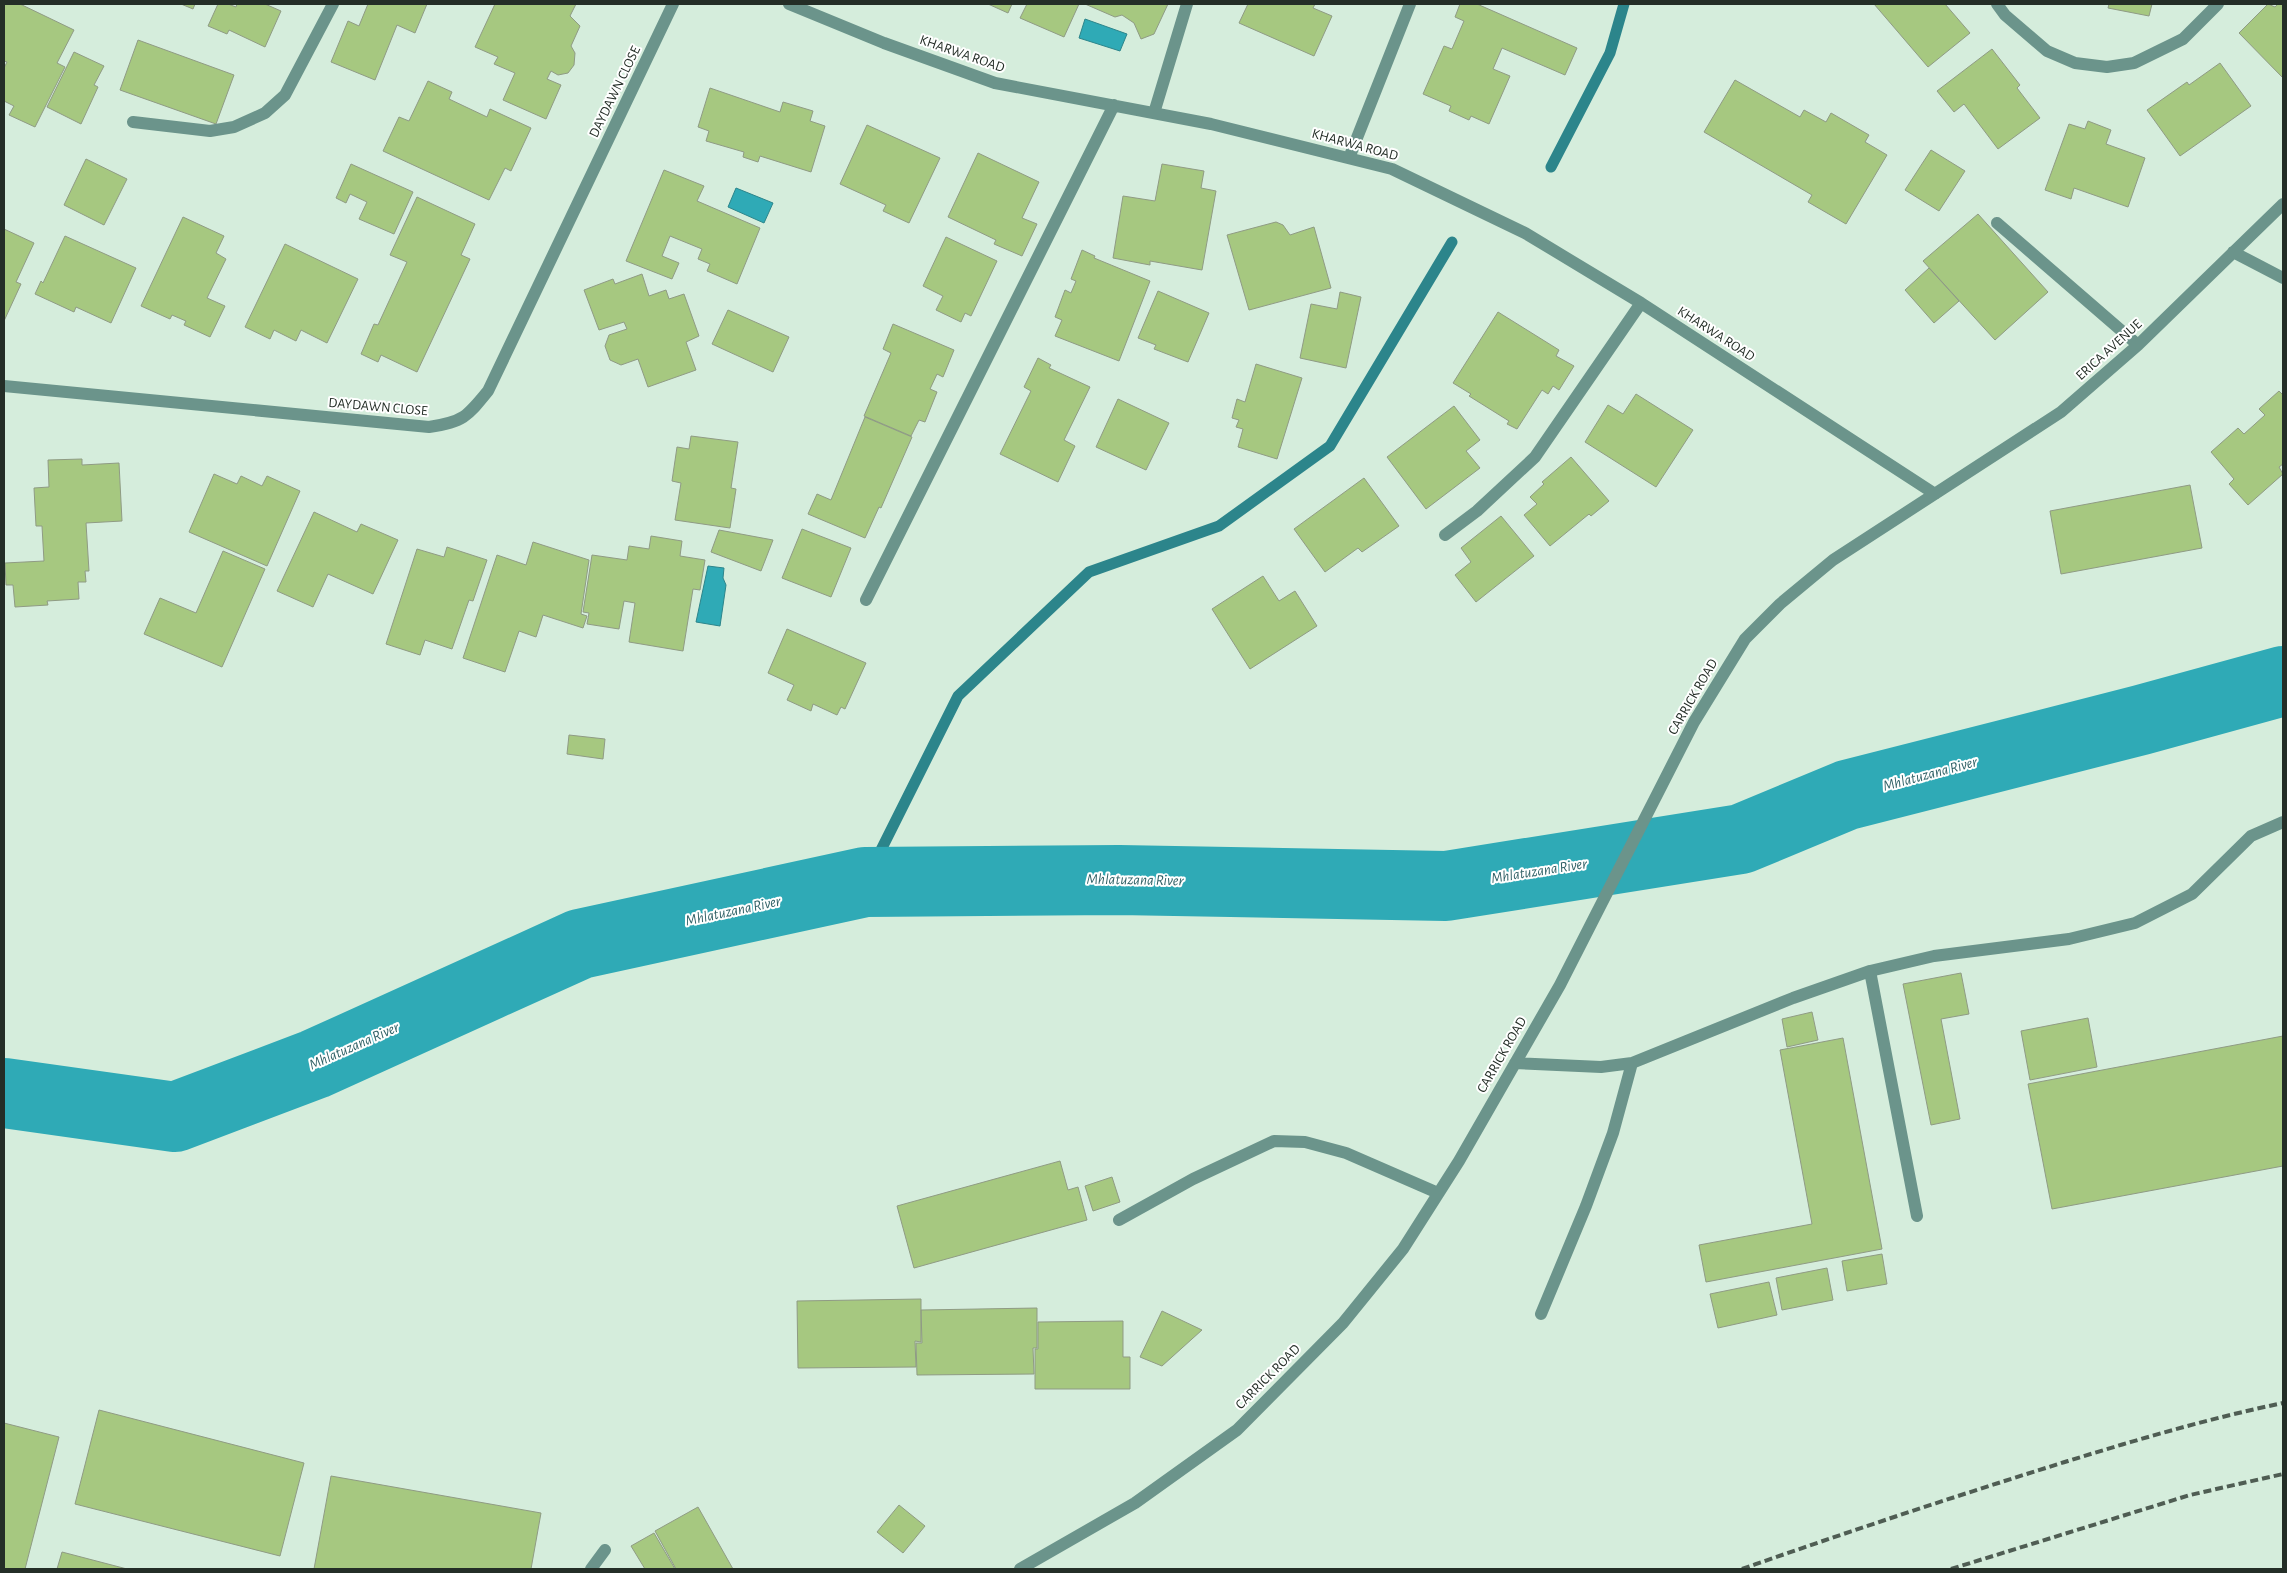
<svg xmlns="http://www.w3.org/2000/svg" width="2287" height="1573" font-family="'Alegreya Sans',sans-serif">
  <rect width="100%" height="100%" fill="#d5eddc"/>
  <path fill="#2faab6" stroke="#2c858b" d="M1085 19 1127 34 1120 51 1079 38Z
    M736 188 773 203 764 223 728 207Z
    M708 566 724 568 723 578 726 585 720 626 696 622Z"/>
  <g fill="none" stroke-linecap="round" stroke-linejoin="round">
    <path stroke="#2c858b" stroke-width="11" d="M1551 167 1610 53 1624 4
      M865 882 958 696 1089 572 1219 526 1330 446 1452 242"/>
    <path stroke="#2faab6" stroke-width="70" d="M4 1093 175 1117 315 1064 580 944 865 882 1119 880 1446 886 1741 839 1847 795 2141 720 2283 681"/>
  </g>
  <path fill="#a6c880" stroke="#8f9b84" d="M4 4H20L74 30 57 63 65 67 35 127 9 115 14 106 4 101V68L7 62 4 61Z
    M181 4H195L193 9Z
    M218 4H228L236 7 237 4H265L281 11 265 47 229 30 227 34 208 26Z
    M368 4H427L415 33 397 25 375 80 331 62 348 21 359 26Z
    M495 4H576L570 16 580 26 571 46 575 53 574 65 568 73 558 75 551 71 547 79 561 85 546 119 503 100 515 73 494 64 498 57 475 47Z
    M988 4H1012L1008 13Z
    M1027 4H1079L1064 37 1020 18Z
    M1085 4H1168L1154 34 1141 39 1134 23 1122 15 1115 17Z
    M1248 4H1315L1313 8 1332 16 1314 56 1239 23Z
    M1460 4H1477L1577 48 1565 75 1502 48 1493 69 1510 76 1489 124 1471 116 1469 120 1449 111 1451 106 1423 94 1444 46 1452 49 1464 21 1455 17Z
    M1874 4H1945L1970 33 1928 67Z
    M2109 4H2152L2149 16 2108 8Z
    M2268 4 2275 7 2278 4H2283V78L2239 33Z
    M138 40 234 75 216 124 120 90Z
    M1992 49 2020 85 2017 88 2040 118 1998 149 1964 104 1954 112 1937 91Z
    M74 52 104 66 94 85 98 87 81 124 47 107Z
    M2220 63 2251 106 2180 156 2147 110 2187 82 2189 85Z
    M1735 80 1800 117 1804 110 1826 122 1831 113 1869 135 1865 142 1887 155 1846 224 1808 202 1812 195 1704 132Z
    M428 81 452 92 449 99 487 117 490 109 531 128 511 171 505 168 489 200 383 151 399 117 409 121Z
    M710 88 780 112 783 102 813 111 810 121 825 126 811 172 760 156 758 162 743 157 744 152 706 141 709 131 698 127Z
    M2088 121 2111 130 2106 144 2145 158 2128 207 2074 188 2071 199 2045 190 2069 124 2085 129Z
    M867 125 940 158 909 223 883 211 886 205 840 184Z
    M1931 150 1965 171 1939 211 1905 190Z
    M978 153 1039 182 1022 218 1037 224 1022 256 994 244 996 240 948 217Z
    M86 159 127 179 104 225 64 205Z
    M351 164 413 192 394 234 359 219 367 202 350 194 346 203 336 198Z
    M1162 164 1204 171 1201 188 1216 191 1202 270 1150 261V265L1113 258 1123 196 1155 201Z
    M664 170 704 186 697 201 760 228 737 284 707 271 710 264 698 259 702 249 670 236 662 256 679 263 672 279 626 261Z
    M417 197 475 224 461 255 470 259 417 372 381 355 378 362 361 354 374 324 378 325 407 262 390 255Z
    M1978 214 2048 292 1995 340 1923 261Z
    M183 217 224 236 216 253 226 259 207 298 225 306 210 337 184 325 186 321 172 315 170 319 141 306Z
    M1276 222 1283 225 1290 235 1314 227 1331 288 1249 310 1227 235Z
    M4 229 34 243 16 282 21 284 4 321Z
    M65 236 136 268 111 323 76 307 74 312 35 294 41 281 43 283Z
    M946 237 997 261 971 316 965 313 961 322 936 310 943 296 923 286Z
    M285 244 358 279 327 343 301 330 296 341 274 330 270 339 245 327Z
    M1082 250 1095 256 1094 258 1150 281 1119 361 1055 336 1062 320 1055 317 1065 290 1071 293 1076 281 1071 279Z
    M1929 268 1959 301 1934 323 1905 290Z
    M642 274 649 296 666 290 669 299 684 294 699 336 686 342 696 370 648 387 638 359 621 365 610 360 605 346 609 335 627 329 624 322 599 330 584 290 613 279 615 284Z
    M1158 291 1209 313 1188 362 1154 349 1156 345 1138 338Z
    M1340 292 1361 297 1346 368 1300 358 1311 304 1337 309Z
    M728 310 789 337 773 372 712 344Z
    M1498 312 1559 350 1556 356 1574 366 1559 390 1553 386 1548 394 1542 390 1517 429 1507 424 1509 421 1469 396 1471 394 1453 383Z
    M893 324 954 350 943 377 937 374 930 389 937 392 925 422 919 420 911 436 864 416 891 353 883 349Z
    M1038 358 1051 365 1049 368 1090 387 1064 440 1075 446 1058 482 1000 454 1031 391 1024 387Z
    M1256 364 1302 378 1277 459 1238 447 1243 429 1236 427 1239 420 1232 418 1237 399 1245 402Z
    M2279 391 2283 395V464L2279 467 2283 474 2248 505 2229 484 2234 479 2211 452 2238 428 2244 434 2265 415 2259 409Z
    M1636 394 1693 430 1656 487 1585 442 1608 405 1623 414Z
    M1118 399 1169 423 1146 470 1096 447Z
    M1454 406 1480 440 1466 451 1480 468 1426 509 1387 457Z
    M865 417 912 437 881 508 879 507 865 538 808 514 817 494 831 500Z
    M691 436 738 442 731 488 736 489 730 528 675 520 681 483 672 481 677 447 689 449Z
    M1571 457 1609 501 1591 516 1589 514 1550 546 1524 515 1537 504 1530 497 1544 484 1542 482Z
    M82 459V465L119 463 122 521 86 523 89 571H85L86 582H78L79 599 47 601 48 605 15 607 13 585H6L5 563 44 561 42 526H36L34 488 49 487 48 460Z
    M214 474 237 484 241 476 262 486 267 476 300 491 267 566 189 532Z
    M1364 478 1399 526 1362 552 1358 548 1325 572 1294 529Z
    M2190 485 2202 548 2061 574 2050 511Z
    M314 512 357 532 361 524 398 540 373 594 328 574 313 607 277 591Z
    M1501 516 1534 556 1476 602 1455 575 1471 562 1461 548Z
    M802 529 851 548 831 597 782 578Z
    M719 530 773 540 761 571 711 552Z
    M651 536 682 541 680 556 705 560 700 590 693 589 683 651 629 642 635 603 624 601 619 629 587 624 589 613 583 612 592 555 627 560 629 546 649 549Z
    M533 542 589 560 581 614 587 616 583 628 543 615 536 637 519 631 505 672 463 658 497 555 526 565Z
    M447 547 487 560 473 601 469 600 452 649 425 640 420 655 386 644 417 549 444 557Z
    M223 551 265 569 222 667 144 634 160 598 196 613Z
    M1263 576 1279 601 1295 591 1317 626 1250 669 1212 609Z
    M787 629 866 663 845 709 841 707 837 715 813 704 811 711 787 700 794 685 768 673Z
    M569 735 605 739 603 759 567 754Z
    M1961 973 1969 1014 1941 1019 1960 1119 1931 1125 1903 984Z
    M1812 1012 1818 1040 1787 1047 1782 1019Z
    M2088 1018 2097 1067 2030 1080 2021 1031Z
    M2283 1036V1166L2052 1209 2028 1084Z
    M1843 1038 1882 1249 1706 1282 1699 1245 1812 1224 1780 1050Z
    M1060 1161 1068 1190 1078 1187 1087 1220 914 1268 897 1206Z
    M1112 1177 1120 1202 1093 1211 1085 1186Z
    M1882 1254 1887 1284 1847 1291 1842 1261Z
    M1827 1268 1833 1300 1782 1310 1776 1278Z
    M1769 1282 1777 1315 1718 1328 1710 1294Z
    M921 1299V1342L915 1341 916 1367 798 1368 797 1301Z
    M1037 1308V1348H1033L1034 1374 917 1375 916 1343H922L921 1310Z
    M1162 1311 1202 1330 1162 1366 1140 1357Z
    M1123 1321V1357H1130V1389H1035V1349H1038V1322Z
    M99 1410 304 1463 280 1556 75 1504Z
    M4 1423 59 1437 25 1569H4Z
    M331 1476 541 1513 531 1569H314Z
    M899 1505 925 1526 903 1553 877 1532Z
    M698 1507 733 1569H676L655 1531Z
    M654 1533 675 1569H645L631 1546Z
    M62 1552 127 1569H57Z"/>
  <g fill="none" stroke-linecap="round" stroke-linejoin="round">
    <path stroke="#6b948b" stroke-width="12" d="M789 4 884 43 995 83 1211 124 1392 169 1525 233 1641 303 1935 494
      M1997 4 2005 15 2047 51 2075 63 2107 67 2134 63 2183 39 2218 4
      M1154 113 1187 4
      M133 122 210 131 234 127 265 113 285 95 333 4
      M1349 158 1410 4
      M1997 223 2138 345
      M2233 252 2283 278
      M4 386 429 427C463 422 467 417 488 391L673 4
      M1445 535 1477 511 1535 457 1641 303
      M866 600 1114 105
      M1870 971 1917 1216
      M1515 1063 1601 1067 1632 1063 1793 998 1870 971 1934 956 2069 939 2135 923 2192 894 2251 836 2283 822
      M1119 1220 1193 1179 1274 1141 1305 1142 1346 1153 1438 1193
      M1541 1314 1586 1206 1613 1133 1632 1063
      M591 1569 605 1550
      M1020 1569 1135 1503 1237 1430 1343 1323 1403 1249 1459 1161 1560 985 1694 722 1745 639 1780 604 1833 560 2061 412 2138 345 2283 204"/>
    <path stroke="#4f5d53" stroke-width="4" stroke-dasharray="8 4" stroke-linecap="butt" d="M1742 1569C1850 1531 1959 1495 2068 1461 2139 1439 2211 1418 2283 1403
      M1951 1569 2190 1495 2283 1474"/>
  </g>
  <g text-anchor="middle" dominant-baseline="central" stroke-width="4" stroke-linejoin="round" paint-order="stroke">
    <g font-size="14" fill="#242e27" stroke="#fff">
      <text transform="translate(962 54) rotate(19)">KHARWA ROAD</text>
      <text transform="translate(615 92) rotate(-64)">DAYDAWN CLOSE</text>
      <text transform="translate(1355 145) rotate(15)">KHARWA ROAD</text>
      <text transform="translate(1716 334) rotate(33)">KHARWA ROAD</text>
      <text transform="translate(2109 350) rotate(-42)">ERICA AVENUE</text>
      <text transform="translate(378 407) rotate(5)">DAYDAWN CLOSE</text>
      <text transform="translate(1693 697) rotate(-60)">CARRICK ROAD</text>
      <text transform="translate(1502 1055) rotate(-60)">CARRICK ROAD</text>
      <text transform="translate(1268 1377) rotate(-45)">CARRICK ROAD</text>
    </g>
    <g font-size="15" font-style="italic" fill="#306166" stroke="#fff">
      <text transform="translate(1930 774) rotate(-15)">Mhlatuzana River</text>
      <text transform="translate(1539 871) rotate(-9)">Mhlatuzana River</text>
      <text transform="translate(1135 880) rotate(1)">Mhlatuzana River</text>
      <text transform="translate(733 911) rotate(-12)">Mhlatuzana River</text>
      <text transform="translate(354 1046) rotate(-24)">Mhlatuzana River</text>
    </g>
  </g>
  <rect width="2287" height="1573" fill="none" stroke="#242e27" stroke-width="10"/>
</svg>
